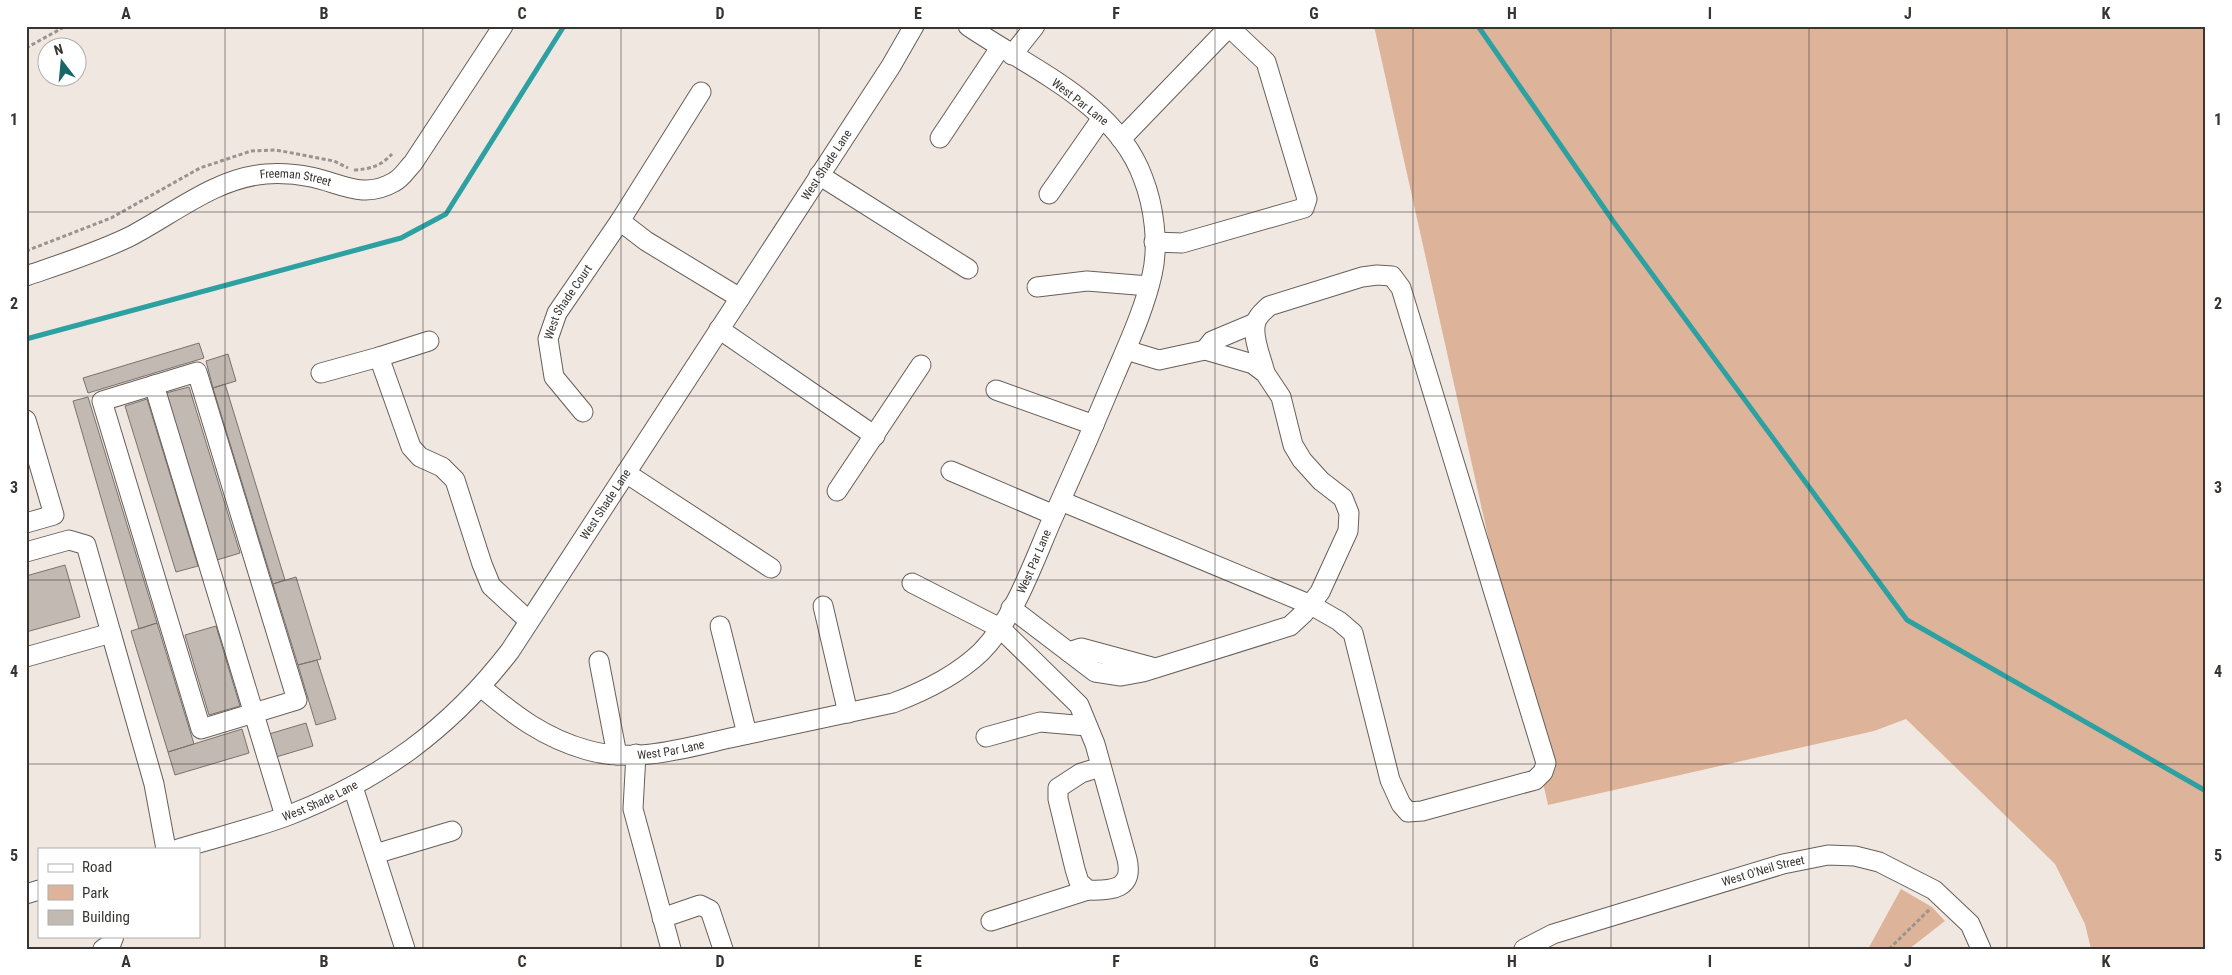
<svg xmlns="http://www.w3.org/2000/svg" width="2232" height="975" font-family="'Roboto Condensed',sans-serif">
  <rect width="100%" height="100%" fill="#f1e7e1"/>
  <path fill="#ddb499" d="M1374 26H2206V949H2091L2085 924 2055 864 1906 719 1874 731 1548 805Z
    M1901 889 1932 907 1945 921 1909 949H1868Z"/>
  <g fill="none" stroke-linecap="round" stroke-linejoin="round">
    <path stroke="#2da0a2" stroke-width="5" d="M1478 26 1613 221 1907 620 2206 791
      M26 339 401 238 446 214 564 26"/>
  </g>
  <path fill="#c3b9b3" stroke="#7b726d" d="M199 343 204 358 88 393 83 378Z
    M228 354 236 381 213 388 206 361Z
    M225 384 285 580 273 584 213 388Z
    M189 387 240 553 217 560 166 393Z
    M88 397 157 623 139 629 73 401Z
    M147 399 198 566 176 572 125 406Z
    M65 565 80 617 26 632V576Z
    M296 577 321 659 298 665 273 584Z
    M157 623 194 744 168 752 131 631Z
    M216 626 240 706 209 715 185 635Z
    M317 660 336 719 316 725 298 665Z
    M306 723 313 746 276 757 269 734Z
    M242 729 249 753 175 775 168 752Z"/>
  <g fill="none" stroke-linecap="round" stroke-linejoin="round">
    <defs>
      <g id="minor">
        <path d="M1012 55 1035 26"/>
        <path d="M701 92 620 221 646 241 740 298"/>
        <path d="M940 138 1000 48"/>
        <path d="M1121 139 1229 27"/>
        <path d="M819 175 968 269"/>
        <path d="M1049 194 1102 118"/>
        <path d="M1154 242 1182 243 1304 208 1307 199 1266 62 1228 26"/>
        <path id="s1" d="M26 276C61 264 96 253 129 237 172 215 215 178 266 174 280 173 296 174 311 177 341 183 363 200 394 182 402 178 407 169 413 163L503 26"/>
        <path d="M1037 287 1087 281 1149 286"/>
        <path d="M719 329 875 436"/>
        <path d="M1205 350 1212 341 1255 323"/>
        <path d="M379 357 429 341"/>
        <path d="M197 372 297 700 201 729 102 401Z"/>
        <path d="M321 373 379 357 411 447 420 457 442 467 455 480 482 564 491 586 529 621"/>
        <path d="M154 385 285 816"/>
        <path d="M996 390 1094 425"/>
        <path id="s2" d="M583 412 554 377 548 339 557 313 620 221"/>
        <path d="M26 420 54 515 26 523"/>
        <path d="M951 471 1054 515"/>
        <path d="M626 473 771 568"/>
        <path d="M837 491 921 365"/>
        <path d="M1061 501 1311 605 1339 621 1353 633 1390 780 1401 804 1408 812 1422 811 1535 780 1543 772 1546 763 1401 288 1392 276 1377 275 1362 277 1269 306C1264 311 1258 315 1256 322 1251 336 1262 359 1265 373"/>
        <path d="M26 552 69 540 86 545 111 633 26 657"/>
        <path d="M912 583 1000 628 1079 705 1095 744 1127 859C1134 889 1112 891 1088 890L1079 882 1075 869 1058 799V788L1081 773 1101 767"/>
        <path d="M823 606 848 713"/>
        <path d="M1011 608 1095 672 1121 676 1143 672 1290 626 1304 613 1320 592 1348 531 1349 513 1343 498 1321 481 1302 460 1293 445 1281 397 1265 373 1253 364 1205 350 1159 360 1126 350"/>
        <path d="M720 626 747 734"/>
        <path d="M111 633 154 784 166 849"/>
        <path d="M1069 652 1081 648 1155 668"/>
        <path d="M599 661 617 755"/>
        <path id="s3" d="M481 687C514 715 544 738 587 750 638 765 694 745 744 735 794 724 843 714 893 703 925 691 956 676 981 652 1016 617 1035 557 1055 513 1076 467 1096 421 1115 375 1129 342 1144 310 1152 275 1159 245 1154 206 1143 178 1116 103 1029 68 968 26"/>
        <path d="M986 737 1040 722 1087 726"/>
        <path d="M636 754 633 809 671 949"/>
        <path d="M353 787 405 949"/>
        <path id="s4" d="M178 849C214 838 252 829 287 816 380 780 450 729 510 651L891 66 914 26"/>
        <path d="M375 854 452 831"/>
        <path d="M26 894 39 890"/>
        <path d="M662 918 700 905 710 910 723 949"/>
        <path d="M991 921 1088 890"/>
        <path d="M103 949 111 944 114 936"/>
        <path id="s5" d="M1524 949 1553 934 1783 864 1828 855 1855 856 1879 862 1934 890 1970 924 1981 949"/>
      </g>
    </defs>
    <use href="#minor" stroke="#675f5a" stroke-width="21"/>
    <path stroke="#9a938e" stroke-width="3" stroke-dasharray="4 2.5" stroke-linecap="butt" d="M475 26 477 27
      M26 48 66 26
      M354 170C370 169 381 166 392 154
      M26 251 111 218 200 168 251 151 276 150 334 161 348 168
      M1889 949 1930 909"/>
    <use href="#minor" stroke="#fff" stroke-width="19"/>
  </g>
  <path fill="none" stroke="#383432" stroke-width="1" stroke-opacity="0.55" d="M225 26V949M423 26V949M621 26V949M819 26V949M1017 26V949M1215 26V949M1413 26V949M1611 26V949M1809 26V949M2007 26V949M26 212H2206M26 396H2206M26 580H2206M26 764H2206"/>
  <g text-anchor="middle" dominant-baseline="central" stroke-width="4.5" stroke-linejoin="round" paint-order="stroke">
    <g font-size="12" fill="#383432" stroke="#fff">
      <text transform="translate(1080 102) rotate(38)">West Par Lane</text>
      <text stroke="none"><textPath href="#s4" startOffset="975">West Shade Lane</textPath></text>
      <text stroke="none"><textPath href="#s1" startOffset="292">Freeman Street</textPath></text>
      <text stroke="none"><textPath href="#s2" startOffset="126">West Shade Court</textPath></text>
      <text stroke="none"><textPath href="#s4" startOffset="570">West Shade Lane</textPath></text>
      <text stroke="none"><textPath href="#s3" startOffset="644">West Par Lane</textPath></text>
      <text stroke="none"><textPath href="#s3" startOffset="209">West Par Lane</textPath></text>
      <text stroke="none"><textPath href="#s4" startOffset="150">West Shade Lane</textPath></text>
      <text stroke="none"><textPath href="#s5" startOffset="252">West O'Neil Street</textPath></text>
    </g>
  </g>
  <rect width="2232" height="975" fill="none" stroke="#ffffff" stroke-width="55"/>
  <rect x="38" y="848" width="162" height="90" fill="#ffffff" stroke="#afaead"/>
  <rect x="48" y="864" width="25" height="8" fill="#ffffff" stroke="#afaead"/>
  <text x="82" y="872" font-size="15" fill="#383432">Road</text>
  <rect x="48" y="885" width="25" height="15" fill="#ddb499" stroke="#afaead"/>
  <text x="82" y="898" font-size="15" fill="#383432">Park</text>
  <rect x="48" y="910" width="25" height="15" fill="#c3b9b3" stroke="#afaead"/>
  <text x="82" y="922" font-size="15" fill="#383432">Building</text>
  <g transform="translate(62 62) rotate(344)"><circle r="24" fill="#ffffff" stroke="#afaead"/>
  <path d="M0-4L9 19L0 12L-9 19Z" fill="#186667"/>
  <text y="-8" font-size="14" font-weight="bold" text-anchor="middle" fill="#383432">N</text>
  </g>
  <rect x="28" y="28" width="2176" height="920" fill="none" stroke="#383432" stroke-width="2"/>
  <g font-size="16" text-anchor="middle" font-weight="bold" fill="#383432">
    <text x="126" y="19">A</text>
    <text x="324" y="19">B</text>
    <text x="522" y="19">C</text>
    <text x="720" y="19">D</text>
    <text x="918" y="19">E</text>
    <text x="1116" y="19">F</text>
    <text x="1314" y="19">G</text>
    <text x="1512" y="19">H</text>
    <text x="1710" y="19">I</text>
    <text x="1908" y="19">J</text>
    <text x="2106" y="19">K</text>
    <text x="14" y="125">1</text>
    <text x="2218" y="125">1</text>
    <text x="14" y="309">2</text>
    <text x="2218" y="309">2</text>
    <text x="14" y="493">3</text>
    <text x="2218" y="493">3</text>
    <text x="14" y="677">4</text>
    <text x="2218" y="677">4</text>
    <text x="14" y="861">5</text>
    <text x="2218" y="861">5</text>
    <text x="126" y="967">A</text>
    <text x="324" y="967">B</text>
    <text x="522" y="967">C</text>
    <text x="720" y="967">D</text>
    <text x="918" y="967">E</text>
    <text x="1116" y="967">F</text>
    <text x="1314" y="967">G</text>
    <text x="1512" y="967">H</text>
    <text x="1710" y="967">I</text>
    <text x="1908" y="967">J</text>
    <text x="2106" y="967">K</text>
  </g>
</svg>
